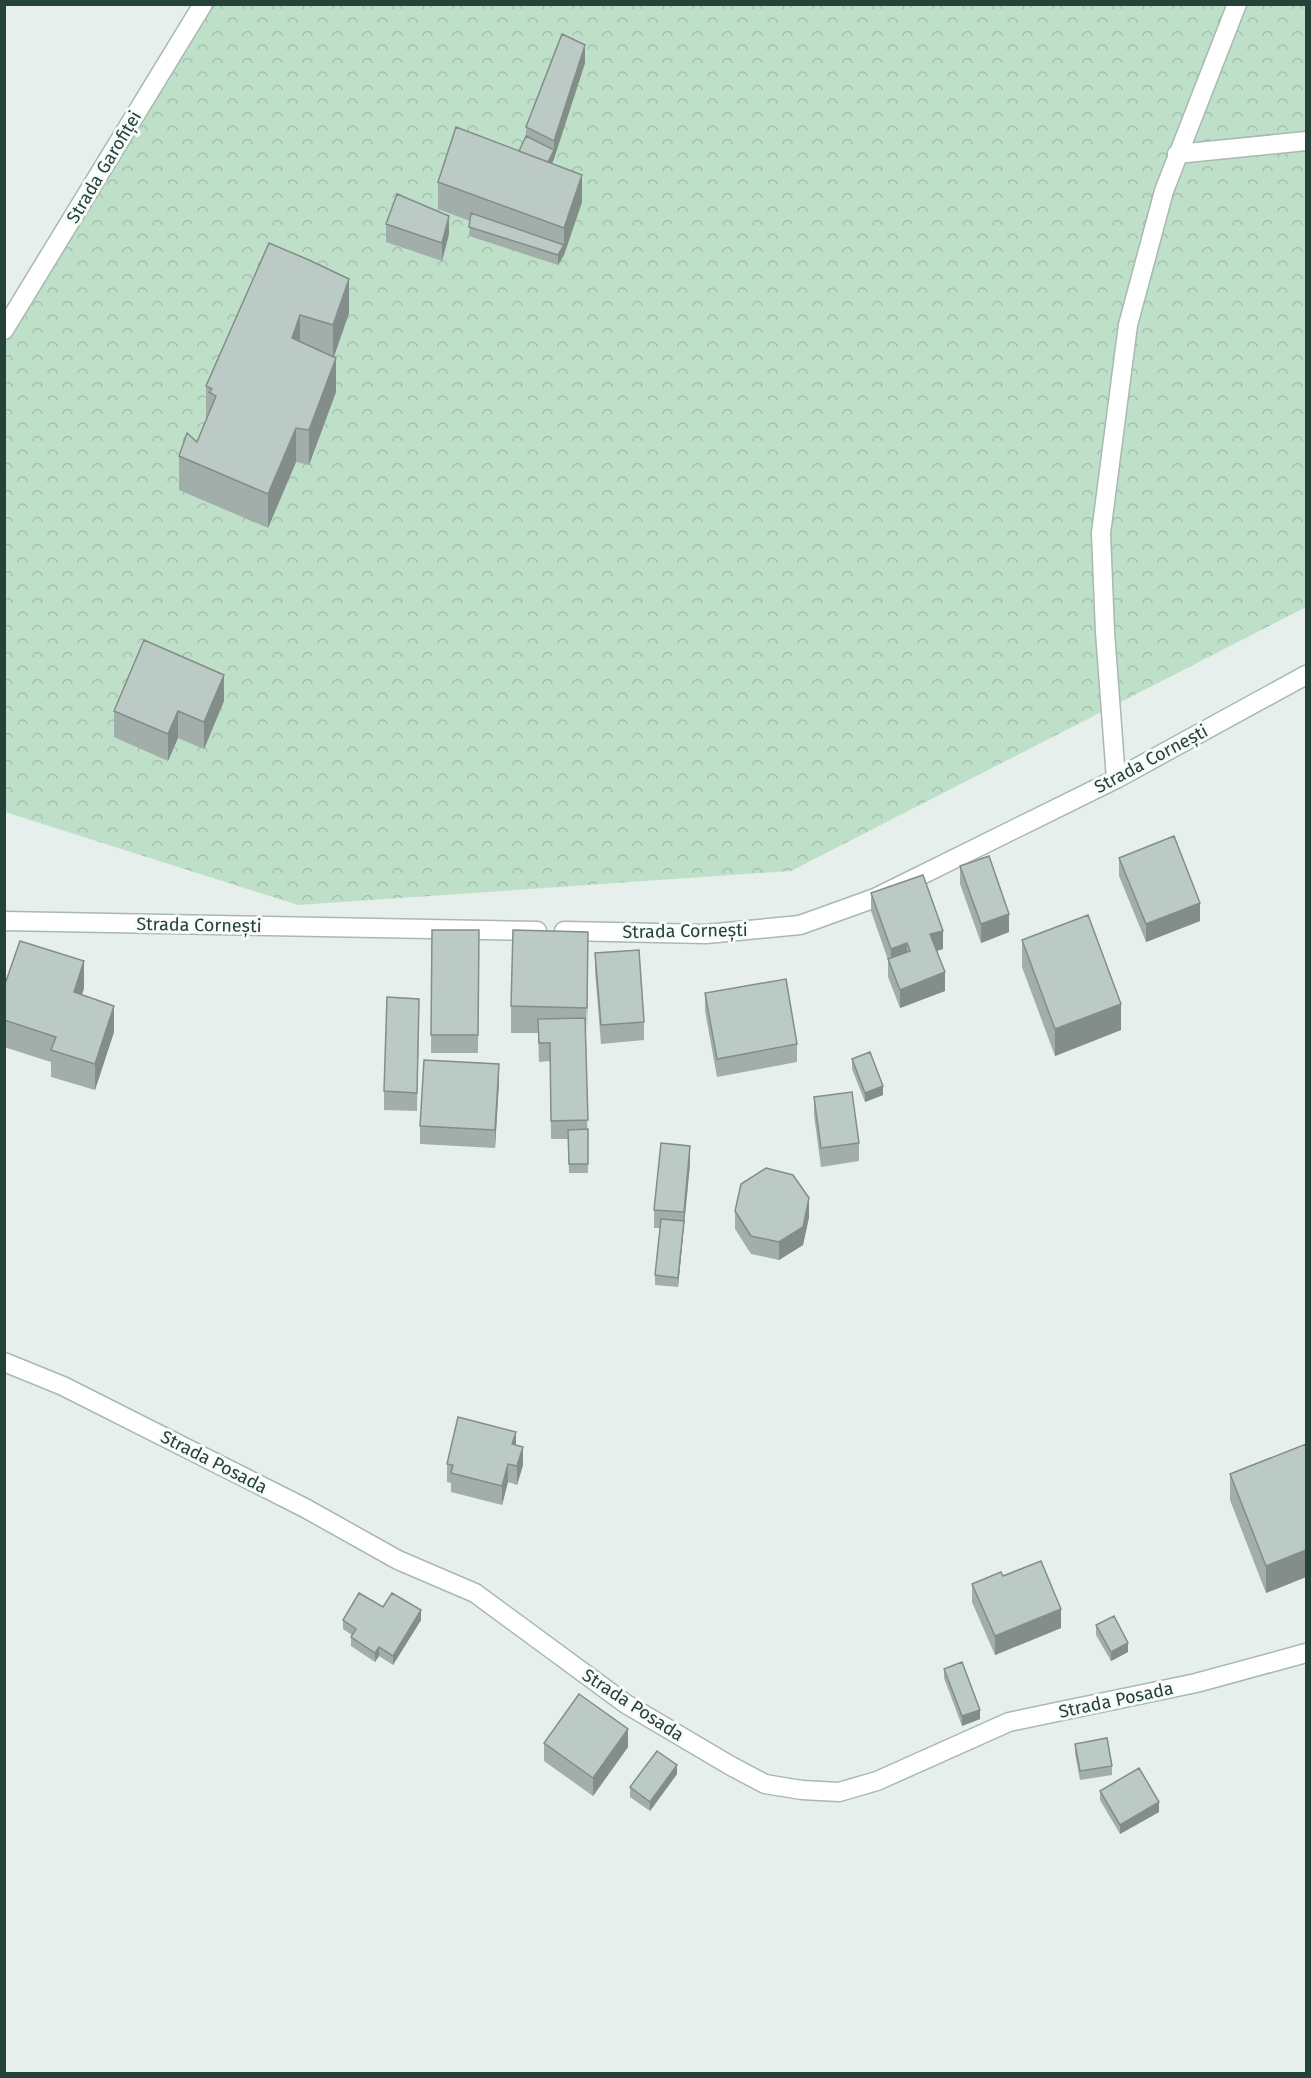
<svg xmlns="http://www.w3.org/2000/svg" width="1311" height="2078" font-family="'Fira Sans',sans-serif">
  <defs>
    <pattern id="forest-crowns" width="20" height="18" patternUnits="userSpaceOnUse" patternTransform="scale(1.5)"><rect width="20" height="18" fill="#bfe0c8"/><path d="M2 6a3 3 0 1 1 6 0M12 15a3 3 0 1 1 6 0" fill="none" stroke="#a4c1ad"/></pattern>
  </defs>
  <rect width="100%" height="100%" fill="#e6efeb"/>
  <path fill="url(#forest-crowns)" d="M205 5H1306V607L791 871 298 905 5 812 4 326Z"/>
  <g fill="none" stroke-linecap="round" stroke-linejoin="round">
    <defs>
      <path id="minor" d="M1177 154 1306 141
        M4 330 203 4
        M1116 779 1105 632 1101 533 1128 325 1164 191 1237 4
        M4 921 537 931
        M564 931 706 934 800 925 875 898 1116 779 1306 675
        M4 1362 63 1386 305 1508 398 1560 475 1593 626 1704 731 1766 765 1784 802 1790 839 1792 877 1781 1009 1722 1196 1683 1306 1653"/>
    </defs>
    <use href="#minor" stroke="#a8b8b2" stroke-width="21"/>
    <use href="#minor" stroke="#fff" stroke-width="18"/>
  </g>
  <path fill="#a1aea9" d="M585 63 552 164 582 202 564 255 558 265 469 236 470 221 438 209V182L519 151 526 136V127Z
    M386 224 449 234 442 261 386 242Z
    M269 243 349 313 334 357 336 392 309 465 296 462 268 528 179 490V456L197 442 206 420V386Z
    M224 701 204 749 178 738 168 761 114 737V711Z
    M1119 858 1200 921 1146 942 1119 876Z
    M960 866 1009 932 981 943 960 884Z
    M871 893 943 949 937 951 945 991 900 1008 888 977V960L871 911Z
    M432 930H479L478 1053H431Z
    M1022 940 1121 1030 1055 1056 1022 967Z
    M595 953 644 1022V1040L601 1044 595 971Z
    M588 958 586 1035 588 1173H569L568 1139H551L550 1061 539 1062 538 1033H511V1006Z
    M4 987 84 988 82 995 114 1032 95 1090 51 1077V1062L4 1047Z
    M705 993 797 1044V1062L717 1077 705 1011Z
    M419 1017 417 1111 384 1110V1091Z
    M852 1059 883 1095 865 1102 852 1069Z
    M499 1083 495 1148 420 1144V1126Z
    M814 1097 859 1143V1161L821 1167 814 1115Z
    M690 1164 678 1287 655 1285V1275L660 1228H654V1210Z
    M735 1211 809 1217 803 1245 779 1260 751 1254 735 1229Z
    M1306 1444V1577L1266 1593 1230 1500V1474Z
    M516 1445 523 1465 517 1485 508 1482 502 1505 451 1492V1483L447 1482V1464Z
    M1003 1576 1061 1628 995 1655 972 1602V1584Z
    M383 1607 421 1620 393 1665 379 1656 375 1662 351 1646V1637L352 1635 343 1629V1620Z
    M1096 1625 1128 1652 1111 1661 1096 1635Z
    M944 1669 980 1719 962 1726 944 1678Z
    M544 1743 628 1747 593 1796 544 1761Z
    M1075 1744 1112 1766V1775L1080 1780 1075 1753Z
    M677 1774 650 1811 630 1797V1787Z
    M1100 1791 1159 1812 1120 1834 1100 1800Z"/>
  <path fill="#838d89" d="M585 45V63L554 159V141Z
    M554 150V159L542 185V176Z
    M582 175V202L564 255 558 265V255L564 245V228Z
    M449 216V234L442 261V243Z
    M349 279V313L333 359V325Z
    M300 315V349L292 338Z
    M336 358V392L309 465V430Z
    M296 428V462L268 528V494Z
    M224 675V701L204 749V722Z
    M178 711V738L168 761V734Z
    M1200 903V921L1146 942V924Z
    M1009 914V932L981 943V924Z
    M943 931V949L930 953V934Z
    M588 932V958L587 1035V1008Z
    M907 943V961L891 967V949Z
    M84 961V988L74 1019V992Z
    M945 972V991L900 1008V990Z
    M1121 1004V1030L1055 1056V1029Z
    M114 1006V1032L95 1090V1064Z
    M499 1064V1083L495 1148V1130Z
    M883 1086V1095L865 1102V1093Z
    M690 1146V1164L678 1287V1278Z
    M809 1198V1217L803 1245 779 1260V1242Z
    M516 1432V1450L512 1444Z
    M523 1447V1465L517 1485V1466Z
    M508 1464V1482L502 1505V1486Z
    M1306 1550V1577L1266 1593V1566Z
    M1061 1609V1628L995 1655V1636Z
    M421 1610V1620L393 1665V1656Z
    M1128 1643V1652L1111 1661V1652Z
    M379 1647V1656L375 1662V1653Z
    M980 1710V1719L962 1726V1716Z
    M628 1729V1747L593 1796V1778Z
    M677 1765V1774L650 1811V1802Z
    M1159 1802V1812L1120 1834V1825Z"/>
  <path fill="#bbcac4" stroke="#838d89" stroke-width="1.5" d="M562 34 585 45 554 141 526 127Z
    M456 127 582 175 564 228 438 182Z
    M526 136 554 150 548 162 519 151Z
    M397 194 449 216 442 243 386 224Z
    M471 213 564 245 558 255 469 227Z
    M269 243 309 260 349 279 333 325 300 315 292 338 336 358 309 430 296 428 268 494 179 456 187 433 197 442 216 396 209 392 212 389 206 386Z
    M144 640 224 675 204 722 178 711 168 734 114 711Z
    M1174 836 1200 903 1146 924 1119 858Z
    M989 856 1009 914 981 924 960 866Z
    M923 875 943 931 930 934 945 972 900 990 888 959 910 951 907 943 891 949 871 893Z
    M1088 915 1121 1004 1055 1029 1022 940Z
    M432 930H479L478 1035H431Z
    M513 930 588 932 587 1008 511 1006Z
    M20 941 84 961 74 992 114 1006 95 1064 51 1050 56 1037 4 1020V987Z
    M639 950 644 1022 601 1025 595 953Z
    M786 979 797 1044 717 1059 705 993Z
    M387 997 419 999 417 1093 384 1091Z
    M585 1018 588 1120 551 1121 550 1043H539L538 1019Z
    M870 1052 883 1086 865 1093 852 1059Z
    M424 1060 499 1064 495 1130 420 1126Z
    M852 1092 859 1143 821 1148 814 1097Z
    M588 1129V1164H569L568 1130Z
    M661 1143 690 1146 684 1212 654 1210Z
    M766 1168 793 1175 809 1198 803 1227 779 1242 751 1236 735 1211 741 1184Z
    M661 1219 684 1221 678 1278 655 1275Z
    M458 1417 516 1432 512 1444 523 1447 517 1466 508 1464 502 1486 451 1473 453 1465 447 1464Z
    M1306 1444V1550L1266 1566 1230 1474Z
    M1041 1561 1061 1609 995 1636 972 1584 1001 1572 1003 1576Z
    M359 1593 383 1607 392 1593 421 1610 393 1656 379 1647 375 1653 351 1637 356 1629 343 1620Z
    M1114 1616 1128 1643 1111 1652 1096 1625Z
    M962 1662 980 1710 962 1716 944 1669Z
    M579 1694 628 1729 593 1778 544 1743Z
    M1107 1738 1112 1766 1080 1771 1075 1744Z
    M657 1751 677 1765 650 1802 630 1787Z
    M1139 1768 1159 1802 1120 1825 1100 1791Z"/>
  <g text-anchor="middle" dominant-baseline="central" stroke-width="6" stroke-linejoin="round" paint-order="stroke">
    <g font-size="18" fill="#24423a" stroke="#f7fbf9">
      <text transform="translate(104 167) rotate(-59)">Strada Garofiței</text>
      <text transform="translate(1151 759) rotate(-28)">Strada Cornești</text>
      <text transform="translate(199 925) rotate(1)">Strada Cornești</text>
      <text transform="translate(685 931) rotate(-1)">Strada Cornești</text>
      <text transform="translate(214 1462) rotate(27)">Strada Posada</text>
      <text transform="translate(1116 1700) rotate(-12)">Strada Posada</text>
      <text transform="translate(633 1705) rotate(33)">Strada Posada</text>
    </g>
  </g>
  <rect width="1311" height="2078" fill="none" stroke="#24423a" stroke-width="12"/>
</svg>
